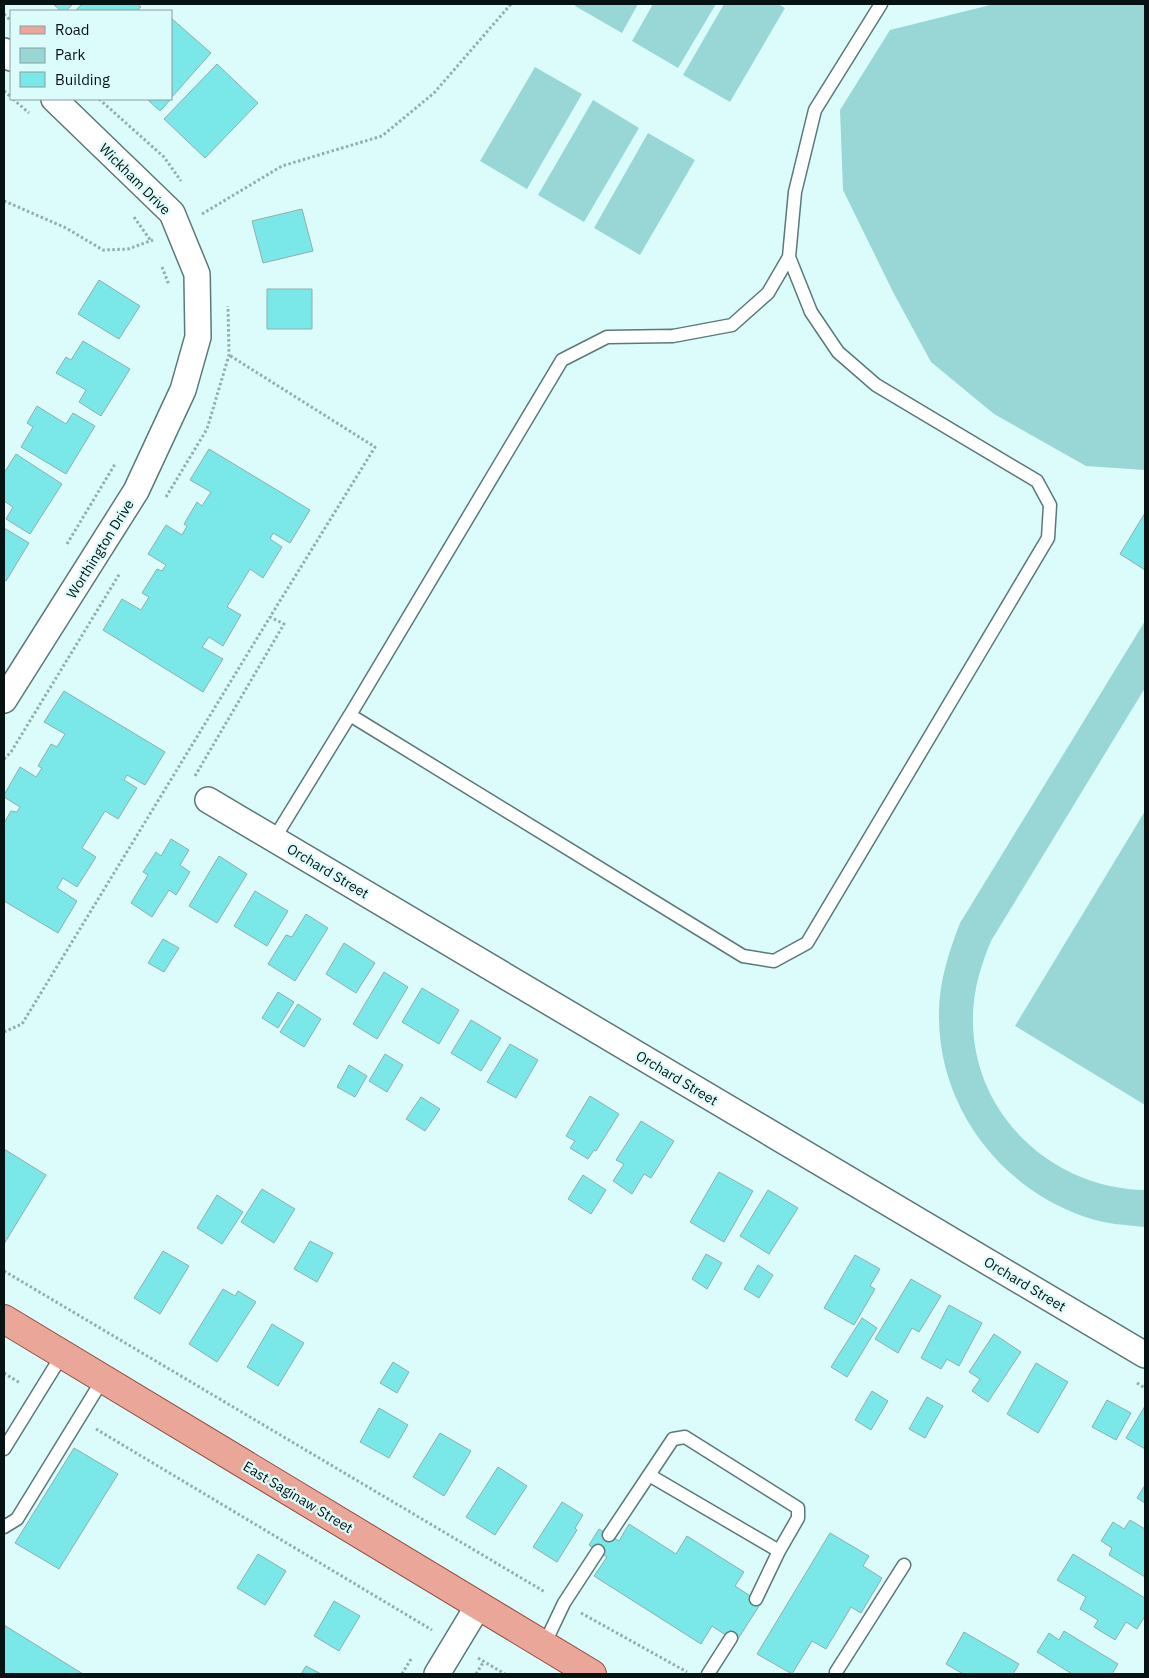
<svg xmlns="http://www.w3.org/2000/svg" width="1149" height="1678" font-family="'IBM Plex Sans',sans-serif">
  <rect width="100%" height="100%" fill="#dcfcfb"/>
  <path fill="#99d7d7" d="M576 4H638L622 33 575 6Z
    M653 4H716L678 68 632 41Z
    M724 4H778L785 8 730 102 683 75Z
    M994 4H1145V470L1086 466 994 414 931 362 893 292 843 190 840 110 890 30Z
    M535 67 582 94 527 189 480 161Z
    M593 100 639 128 584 222 538 195Z
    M648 133 695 160 640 255 594 228Z
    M1145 621V688L991 941C981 965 974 988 973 1014 970 1112 1050 1188 1145 1190V1227C1125 1225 1105 1224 1085 1217 1001 1188 940 1109 939 1019 938 985 948 954 960 923Z
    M1145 811V1105L1015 1026Z"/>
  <path fill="#7ae8e8" stroke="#90aead" d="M53 4H73L66 11H61Z
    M82 4H137L141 7 136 11H75Z
    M171 18 211 53 171 98Z
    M217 64 258 103 205 158 164 119Z
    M147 99H171L160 111Z
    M302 209 313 251 263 263 252 221Z
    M99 280 140 306 119 339 78 314Z
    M267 289H312V329H267Z
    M83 341 130 369 101 416 79 402 86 390 56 373 66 357 71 360Z
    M37 406 66 424 73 413 95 426 66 474 21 447 33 427 27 423Z
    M209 449 310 510 290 543 273 533 270 539 282 547 263 578 250 569 227 607 241 615 223 646 209 637 202 647 223 659 203 692 103 630 122 599 141 610 149 597 142 593 157 569 162 571 166 565 148 554 166 525 182 535 187 526 184 524 197 502 202 506 211 492 190 480Z
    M16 454 62 484 30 534 6 519 13 507 4 501V473Z
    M1145 513V570L1120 554Z
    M4 528 29 543 6 581 4 580Z
    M64 691 165 752 145 785 127 775 124 780 137 788 118 819 105 811 82 848 96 857 77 887 63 878 57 888 77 901 58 933 4 901V823L11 811 17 812 20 807 4 797V795L20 767 36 777 42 768 38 766 51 744 57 747 65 734 44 722Z
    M171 839 189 850 180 865 190 872 176 895 169 890 152 917 131 903 148 875 143 872 156 852 161 856Z
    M219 856 247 874 217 923 189 906Z
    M255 891 288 911 267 946 234 926Z
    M306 914 328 928 295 981 268 964 286 935 292 937Z
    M163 939 179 948 164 972 148 963Z
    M344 943 375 963 356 993 326 974Z
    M384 972 408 987 377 1039 353 1024Z
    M422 988 459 1010 439 1044 402 1022Z
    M278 992 294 1002 278 1028 262 1018Z
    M298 1004 321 1019 304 1047 280 1032Z
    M471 1020 501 1038 481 1071 451 1053Z
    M510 1044 538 1060 516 1098 487 1082Z
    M385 1054 403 1065 387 1092 369 1081Z
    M349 1065 367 1076 355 1097 337 1087Z
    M590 1096 619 1114 596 1151 594 1150 588 1159 570 1148 575 1141 566 1136Z
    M421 1097 440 1109 425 1131 406 1119Z
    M641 1121 674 1141 651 1178 644 1174 632 1194 613 1181 624 1164 616 1160Z
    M4 1149 46 1175 4 1244Z
    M719 1172 753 1191 724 1242 690 1222Z
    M583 1175 606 1190 591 1214 568 1199Z
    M262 1189 295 1209 274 1243 241 1222Z
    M768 1190 798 1208 769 1254 740 1236Z
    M217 1195 243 1212 222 1244 197 1228Z
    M310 1241 333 1253 317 1282 294 1269Z
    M163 1251 189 1266 160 1314 134 1298Z
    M706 1254 722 1263 707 1289 692 1279Z
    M855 1255 880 1269 870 1286 875 1289 854 1325 824 1308Z
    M758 1265 773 1275 759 1298 744 1289Z
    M911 1279 941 1296 919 1332 912 1328 898 1353 875 1339Z
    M223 1289 235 1296 238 1291 256 1302 217 1362 189 1344Z
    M949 1305 982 1323 959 1366 947 1359 941 1369 921 1358Z
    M862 1318 877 1328 847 1377 831 1367Z
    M272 1324 304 1343 278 1386 247 1367Z
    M994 1334 1021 1352 988 1402 972 1391 980 1379 969 1372Z
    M393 1362 409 1372 397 1393 380 1383Z
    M1036 1363 1068 1382 1038 1433 1007 1414Z
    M872 1391 888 1401 871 1430 855 1420Z
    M927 1397 943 1406 925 1438 909 1429Z
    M1107 1400 1131 1413 1116 1440 1092 1427Z
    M1145 1406V1449L1126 1438Z
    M379 1408 408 1425 389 1458 360 1442Z
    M440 1433 471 1451 444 1496 413 1477Z
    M74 1448 118 1474 59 1569 15 1543Z
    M498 1467 527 1486 495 1535 466 1517Z
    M1145 1485V1503L1137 1498Z
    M562 1502 583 1515 575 1528 577 1530 557 1562 533 1547Z
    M1130 1520 1145 1529V1577L1109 1555 1112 1548 1101 1541 1113 1522 1124 1529Z
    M629 1524 676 1554 687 1536 744 1572 735 1586 761 1603 736 1642 712 1626 701 1644 594 1576 607 1557 589 1545 599 1529 619 1541Z
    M830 1533 869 1556 863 1566 882 1578 861 1613 851 1607 826 1649 812 1641 792 1674 757 1654Z
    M258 1554 286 1571 265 1605 237 1588Z
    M1073 1554 1145 1598V1616L1137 1629 1126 1622 1115 1640 1094 1627 1098 1620 1080 1609 1086 1597 1057 1580Z
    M334 1601 360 1616 339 1651 314 1636Z
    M4 1625 83 1674H4Z
    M1064 1631 1118 1664 1112 1674H1072L1037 1652 1049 1633 1059 1640Z
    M964 1632 1019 1664 1013 1674H963L946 1664Z
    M306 1666 321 1674H301Z"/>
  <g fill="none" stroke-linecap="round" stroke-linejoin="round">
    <defs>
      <path id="service" d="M350 715 562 360 607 337 673 336 732 325 768 293 789 257
        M274 839 350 715 743 956 774 961 807 943 1048 538 1050 505 1037 481 876 385 838 352 811 312 789 257 795 192 815 110 881 4
        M4 1449 62 1355
        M649 1475 673 1439 685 1437 798 1508V1518L779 1551
        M4 1527 17 1519 103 1379
        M609 1535 649 1475 779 1551 756 1599
        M544 1645 564 1603 598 1551
        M836 1672 904 1565
        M708 1674 731 1638"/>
      <path id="minor" d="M4 51 11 58
        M4 700 136 491 183 390 198 337 197 274 172 213 54 99
        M208 800 1145 1355
        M437 1674 478 1606"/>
      <path id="primary" d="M4 1319 592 1674"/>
    </defs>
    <use href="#service" stroke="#5c7878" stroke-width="15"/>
    <use href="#minor" stroke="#5c7878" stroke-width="28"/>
    <use href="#primary" stroke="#924c3f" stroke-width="30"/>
    <path stroke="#94adac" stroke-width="3" stroke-dasharray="2.5 2.5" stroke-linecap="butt" d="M4 14 11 21
      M4 91 11 97
      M13 99 29 113
      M99 99 164 157 181 181
      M4 201 66 228 103 250 128 249 153 240
      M202 214 282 166 382 136 434 93 511 4
      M134 217 151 241
      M162 267 169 285
      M166 497 207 429 229 355 228 306
      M67 544 115 464
      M4 759 11 752 120 573
      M195 776 284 624 270 617 375 447 229 355
      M4 1032 22 1024 270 617
      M4 1271 545 1592
      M4 1373 20 1383
      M1137 1383 1145 1388
      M96 1429 432 1630
      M581 1613 687 1672
      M478 1658 505 1674
      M402 1674 411 1659
      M476 1674 484 1661"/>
    <use href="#service" stroke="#fff" stroke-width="12"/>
    <use href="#minor" stroke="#fff" stroke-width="25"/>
    <use href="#primary" stroke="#eba69a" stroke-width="28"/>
  </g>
  <g text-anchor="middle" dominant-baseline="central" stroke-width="4.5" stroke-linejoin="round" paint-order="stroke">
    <g font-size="14" fill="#071212" stroke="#dcfcfb">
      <text transform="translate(135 179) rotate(45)">Wickham Drive</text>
      <text transform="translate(100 549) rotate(-58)">Worthington Drive</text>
      <text transform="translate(328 871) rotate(31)">Orchard Street</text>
      <text transform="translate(677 1078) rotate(31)">Orchard Street</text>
      <text transform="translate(1025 1284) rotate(31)">Orchard Street</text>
      <text transform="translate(298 1497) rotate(31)">East Saginaw Street</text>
    </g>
  </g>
  <rect width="1149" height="1678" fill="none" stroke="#071212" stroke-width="10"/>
  <rect x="10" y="10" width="162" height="90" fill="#dcfcfb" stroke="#879e9e"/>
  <rect x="20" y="26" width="25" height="8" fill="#eba69a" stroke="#879e9e"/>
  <text x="55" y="35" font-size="15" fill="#071212">Road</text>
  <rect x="20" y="48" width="25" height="15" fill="#99d7d7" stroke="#879e9e"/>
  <text x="55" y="60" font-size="15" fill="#071212">Park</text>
  <rect x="20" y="72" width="25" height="15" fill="#7ae8e8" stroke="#879e9e"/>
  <text x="55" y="85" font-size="15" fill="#071212">Building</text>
</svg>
